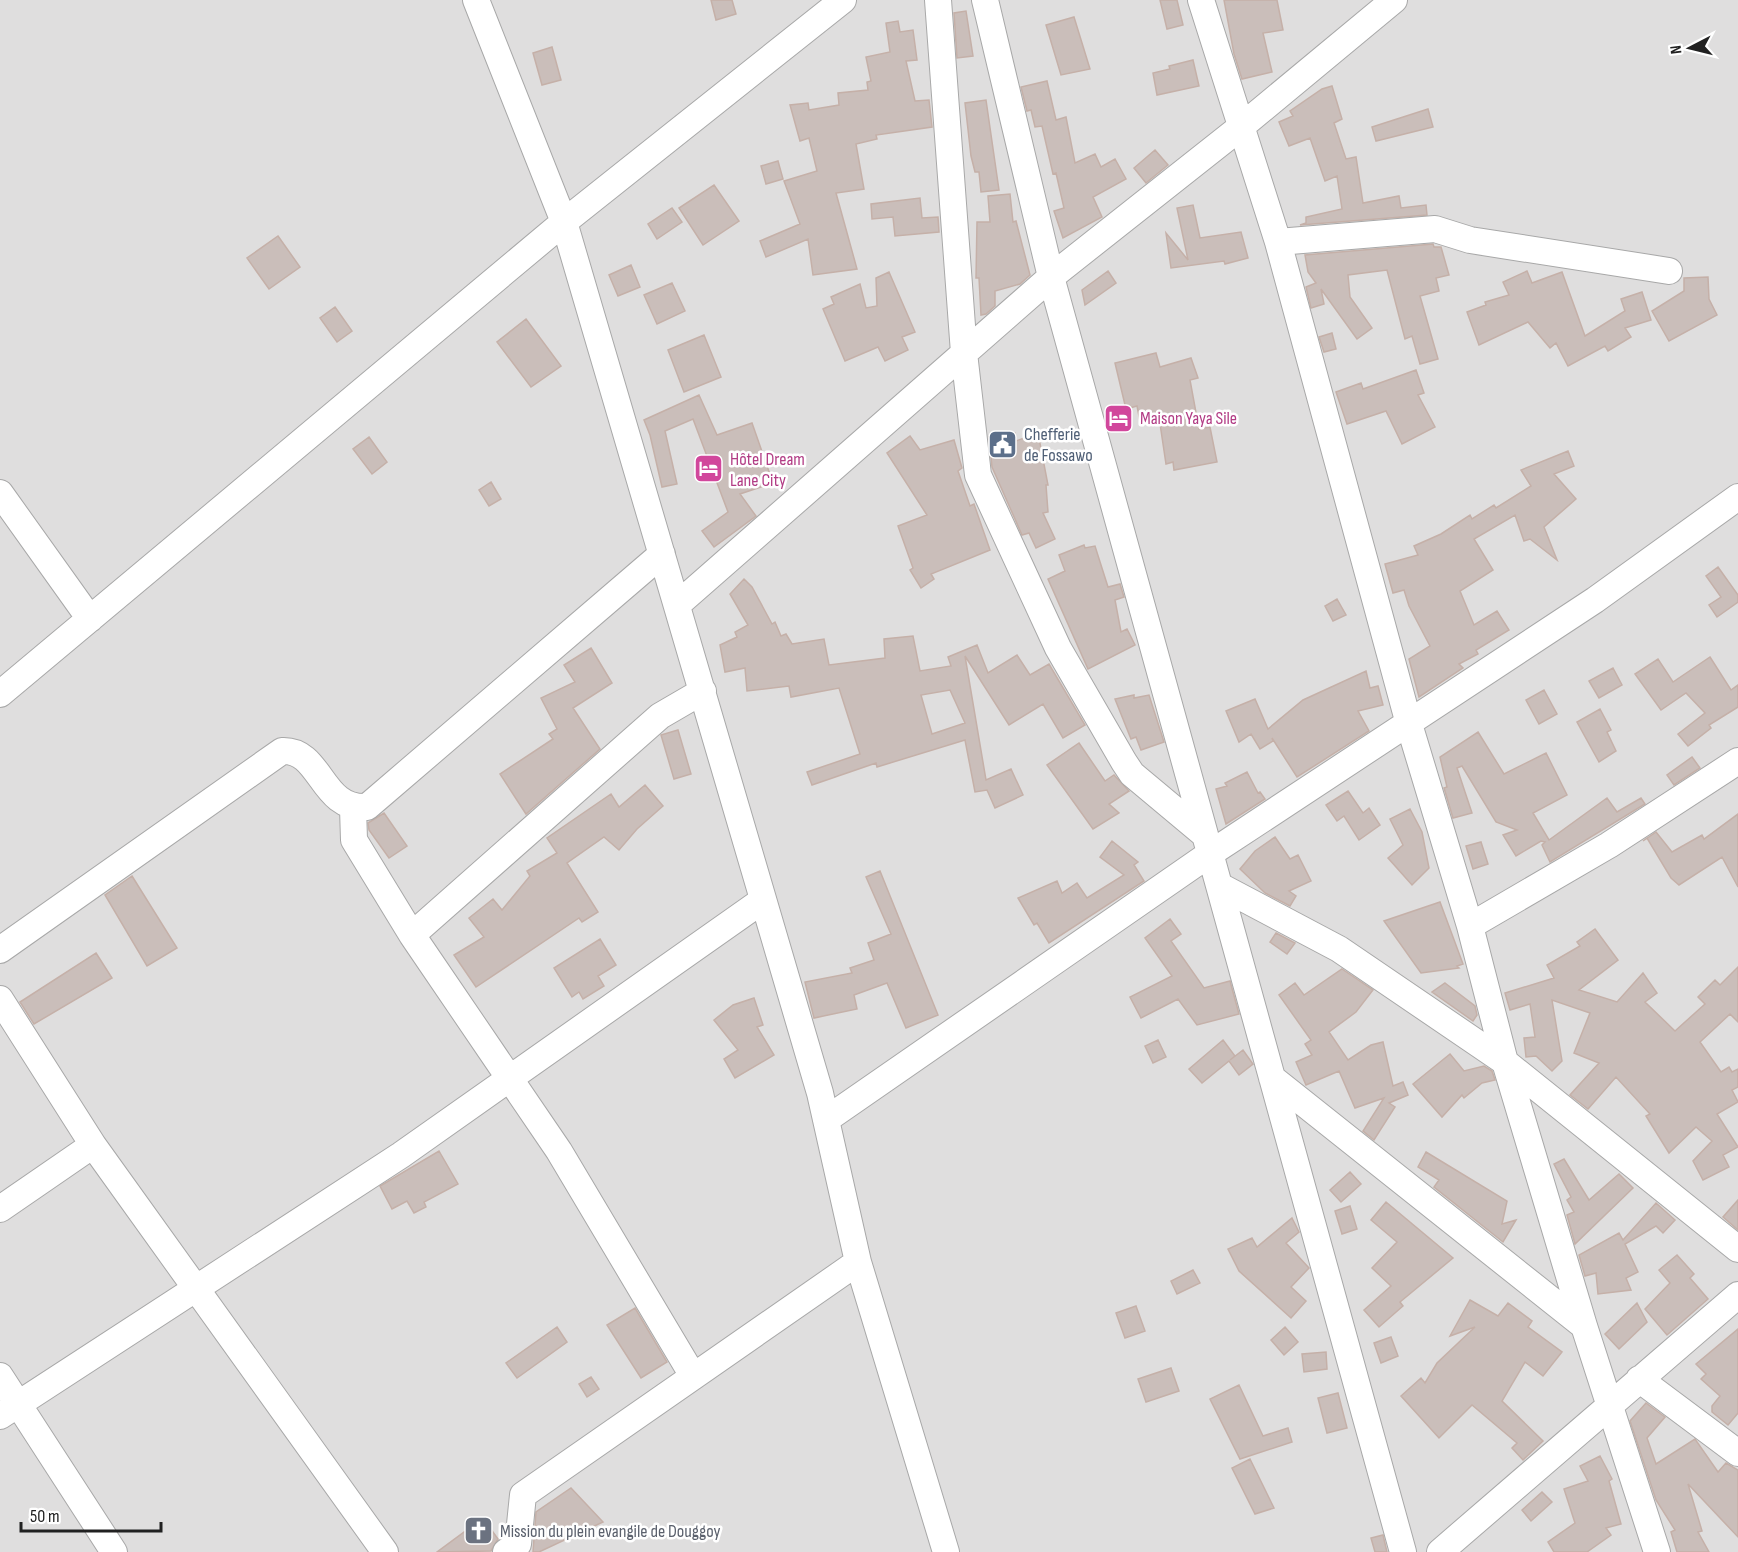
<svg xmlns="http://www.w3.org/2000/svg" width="1738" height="1552" font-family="'Sofia Sans Condensed',sans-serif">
  <rect width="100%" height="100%" fill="#f2ece7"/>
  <path fill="#dfdede" d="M0 0H1738V1552H0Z"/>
  <path fill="#cabeba" stroke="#c5b0a8" stroke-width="1.5" fill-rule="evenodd" d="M711 0H732L736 14 716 20Z
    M1160 0H1177L1183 25 1167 29Z
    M1224 0H1277L1283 30 1263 33 1272 72 1242 79 1234 54Z
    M966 11 973 56 957 58 954 13Z
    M1074 17 1090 69 1061 75 1046 25Z
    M898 21 900 32 913 30 917 60 906 61 915 101 929 100 932 127 876 135 877 139 856 144 864 189 836 193 857 269 813 275 808 239 766 257 760 241 800 224 784 181 817 171 809 138 800 141 790 105 808 103 809 110 839 105 838 93 868 90 867 82 871 81 866 57 890 52 886 23Z
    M552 47 561 80 542 85 533 53Z
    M1193 60 1199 86 1157 95 1153 73 1170 69 1169 66Z
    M1047 81 1056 120 1066 117 1075 163 1095 154 1101 167 1115 159 1126 179 1093 197 1102 217 1063 238 1054 211 1064 208 1056 173 1053 174 1042 126 1035 127 1031 110 1027 111 1021 87Z
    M1332 86 1342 119 1334 123 1346 159 1356 157 1363 203 1399 196 1401 208 1426 205 1427 215 1300 225 1306 223V217L1342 209 1337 176 1325 181 1310 138 1289 146 1279 122 1293 116 1290 111 1322 89Z
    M986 100 999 190 981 192 979 172H975L971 156 965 103Z
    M1428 109 1433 127 1376 141 1372 127Z
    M1155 150 1168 165 1146 183 1134 168Z
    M778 161 783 179 766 184 761 166Z
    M714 185 739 221 703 245 679 208Z
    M1010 194 1013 222 1016 221 1030 275 1020 284 995 291V306L986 314 981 315 979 278H976L977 222H990L988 196Z
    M920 198 922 218 938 217 939 232 895 236 893 217 872 219 871 204Z
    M1193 205 1200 238 1241 232 1248 258 1225 264 1224 261 1171 268 1166 233 1188 260 1177 208Z
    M672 208 682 222 657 239 648 224Z
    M278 236 300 267 269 289 247 258Z
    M1433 244 1434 247H1441L1449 275 1436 278 1439 291 1420 296 1438 359 1420 364 1412 336 1405 339 1387 270 1348 275 1350 297 1372 328 1357 339 1321 289 1324 304 1311 308 1306 287 1316 283 1308 272 1305 255Z
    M631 265 640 287 618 296 609 275Z
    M1108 271 1116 283 1085 305 1082 290Z
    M1527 271 1532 283 1562 272 1585 336 1625 311 1621 299 1642 292 1651 320 1625 328 1631 337 1608 351 1605 346 1568 366 1556 343 1550 348 1528 322 1479 345 1467 312 1486 305 1485 302 1509 295 1503 282Z
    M889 272 915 332 902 337 908 350 885 361 878 347 845 361 823 309 834 304 831 297 860 284 866 308 877 306 876 278Z
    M1708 277 1709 299 1717 315 1669 341 1652 311 1684 291V278Z
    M672 283 685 311 657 324 644 295Z
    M335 307 352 331 337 342 320 318Z
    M526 319 561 366 531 387 497 342Z
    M1332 333 1336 349 1324 352 1319 337Z
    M704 335 721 377 684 392 668 350Z
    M1156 353 1160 367 1191 358 1198 378 1190 380 1199 429 1210 427 1217 462 1174 470 1173 462 1166 464 1159 417 1140 421 1137 406 1126 409 1115 363Z
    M1416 370 1424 393 1418 395 1435 427 1402 444 1386 411 1347 424 1336 392 1361 383 1363 389Z
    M699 395 717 435 752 423 773 483 740 494 756 516 714 547 702 531 728 512 693 419 665 431 677 484 662 487 650 435 644 420Z
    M1015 433 1016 441 1038 433 1048 485H1046L1048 512 1043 513 1055 539 1036 548 1029 533 1022 535 992 467 989 437Z
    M910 436 920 450 954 440 962 468 958 471 970 506 974 504 990 550 931 574 934 579 921 588 910 570 913 568 898 526 927 515 887 453Z
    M369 437 387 462 372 474 353 449Z
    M1568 451 1574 466 1554 474 1576 499 1544 527 1557 560 1530 539 1524 541 1515 515 1474 539 1493 570 1460 591 1474 625 1497 611 1509 630 1476 650 1478 654 1459 664 1463 668 1419 697 1409 659 1430 646 1409 606 1404 590 1393 593 1385 564 1418 555 1414 546 1441 534 1470 515 1472 519 1494 505 1496 508 1531 486 1521 470Z
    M491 482 501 499 489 506 479 490Z
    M1084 545 1085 548 1095 546 1108 587 1120 584 1124 597 1115 600 1121 632 1127 629 1135 645 1088 669 1048 579 1065 571 1059 555Z
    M1718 567 1738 595V602L1717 617 1709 605 1721 597 1706 576Z
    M744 579 752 587 772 624 775 622 781 636 786 634 792 644 824 639 829 665 885 658 884 639 913 636 920 671 951 666 948 657 977 645 988 673 1017 655 1030 675 1049 664 1085 725 1063 738 1043 704 1009 725 965 656 986 780 1011 769 1023 795 995 808 987 790 975 792 965 740 877 767 876 763 812 785 807 772 860 754 839 688 791 697 789 686 747 691 745 668 725 672 720 645 737 637 735 632 748 625 730 594ZM950 690 965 723 932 734 921 695Z
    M1337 599 1346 615 1333 621 1325 606Z
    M591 648 612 683 573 708 600 749 526 814 500 774 553 739 549 734 557 729 541 698 575 682 564 665Z
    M1710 657 1731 690 1738 685V707L1709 725 1711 728 1688 746 1678 734 1705 713 1686 693 1661 710 1635 674 1658 659 1673 682Z
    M1613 668 1622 685 1599 698 1589 681Z
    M1366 671 1370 688 1378 686 1383 705 1358 711 1369 731 1297 777 1272 738 1273 741 1260 749 1251 734 1239 742 1226 711 1255 699 1268 729 1303 700Z
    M1544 690 1557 714 1539 724 1526 700Z
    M1134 695V698L1149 695 1164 742 1141 750 1136 737 1131 739 1115 699Z
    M1600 709 1611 730 1607 732 1616 751 1599 762 1577 722Z
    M678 730 691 774 674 779 661 735Z
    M1478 732 1504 774 1546 753 1567 795 1533 813 1549 840 1607 798 1617 812 1641 798 1645 804 1550 862 1542 845 1545 842 1541 841 1516 856 1503 835 1517 830 1496 822 1462 766 1457 768 1472 813 1453 818 1444 788 1447 787 1440 757Z
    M1079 743 1105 781 1114 775 1129 791 1109 804 1119 813 1093 829 1047 765Z
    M1692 757 1700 768 1674 785 1667 775Z
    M1247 772 1258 793 1260 792 1265 799 1226 824 1216 789 1227 786 1225 783Z
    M645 785 663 806 637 829 619 850 604 837 567 863 598 912 582 922 579 918 476 987 454 955 484 937 469 918 493 899 502 910 530 876 527 871 557 853 547 838 611 794 619 807Z
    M1348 791 1363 813 1369 808 1380 825 1359 840 1344 816 1337 821 1326 805Z
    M1410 809 1422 832 1429 868 1412 885 1388 858 1403 845 1390 819Z
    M384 813 407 846 389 858 369 830 368 823Z
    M1738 814V887L1722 857 1679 885 1671 878 1647 838 1643 841 1656 832 1672 852 1702 835 1704 839Z
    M1275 837 1290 859 1298 855 1311 881 1289 891 1296 896 1290 906 1265 893 1240 869 1255 851Z
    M1112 841 1138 862 1134 865 1144 881 1049 943 1037 923 1034 925 1018 898 1057 881 1062 893 1077 883 1087 898 1124 875 1100 857Z
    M1481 842 1488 864 1473 869 1466 846Z
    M880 871 938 1015 906 1028 887 983 854 995 857 1009 814 1018 805 982 852 973 850 968 874 960 868 943 891 934 866 877Z
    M132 876 177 948 147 966 105 895Z
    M1440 902 1463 964 1457 966 1459 968 1421 973 1384 921Z
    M1170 919 1181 934 1171 941 1204 988 1230 981 1239 1014 1197 1025 1178 999 1141 1018 1130 997 1172 976 1145 938Z
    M1595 929 1618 960 1579 990 1617 1002 1643 973 1657 993 1645 1002 1675 1031 1705 1004 1698 997 1715 980 1720 985 1738 967V1022L1730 1014 1700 1042 1721 1072 1729 1067 1732 1072 1738 1069V1087L1732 1090 1738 1102 1717 1114 1738 1147 1723 1155 1729 1167 1703 1180 1693 1161 1712 1141 1696 1127 1669 1153 1646 1116 1650 1114 1616 1077 1588 1109 1570 1095 1599 1063 1574 1053 1590 1013 1552 1000 1562 1061 1552 1071 1536 1056 1526 1057 1524 1038 1535 1037 1530 1004 1510 1010 1505 993 1554 978 1547 965 1580 946 1577 942Z
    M1276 933 1295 943 1287 954 1270 942Z
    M600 939 616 965 598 976 604 986 583 999 579 992 572 997 554 968Z
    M96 953 112 978 34 1024 20 1002Z
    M1342 969 1373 990 1356 1012 1329 1032 1348 1060 1371 1045 1383 1042 1393 1086 1403 1082 1408 1095 1389 1103 1395 1107 1374 1140 1363 1131 1384 1098 1355 1108 1339 1071 1306 1085 1296 1062 1312 1055 1305 1044 1311 1040 1279 995 1295 983 1304 995Z
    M1445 983 1475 1006 1477 1015 1473 1021 1432 992Z
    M754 998 763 1025 757 1027 774 1055 735 1078 724 1059 738 1050 714 1020 733 1005Z
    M1158 1040 1166 1057 1153 1063 1145 1046Z
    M1223 1040 1235 1056 1230 1060 1243 1050 1253 1064 1239 1075 1229 1061 1202 1083 1189 1069Z
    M1450 1054 1464 1071 1484 1066 1492 1071 1495 1080 1482 1083 1464 1098 1462 1095 1442 1117 1413 1084Z
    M439 1151 458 1184 424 1202 426 1207 414 1213 407 1201 392 1209 380 1186Z
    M1426 1152 1507 1201 1502 1224 1516 1220 1503 1242 1434 1187 1439 1180 1418 1167Z
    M1564 1159 1589 1200 1619 1174 1633 1188 1575 1244 1567 1215 1574 1212 1567 1200 1571 1197 1554 1164Z
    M1350 1172 1361 1184 1341 1202 1330 1190Z
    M1738 1200V1230L1723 1217Z
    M1386 1202 1453 1258 1400 1302 1403 1306 1379 1327 1364 1310 1391 1286 1372 1268 1397 1242 1371 1220Z
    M1656 1203 1675 1220 1663 1233 1656 1226 1625 1244 1638 1272 1626 1278 1631 1290 1598 1294 1596 1273 1585 1276 1579 1255 1619 1233 1623 1240Z
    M1350 1206 1357 1229 1342 1234 1335 1211Z
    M1292 1218 1299 1232 1286 1243 1309 1268 1291 1287 1306 1301 1291 1318 1239 1271 1228 1249 1252 1238 1257 1247Z
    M1677 1255 1694 1274 1690 1278 1708 1299 1667 1335 1645 1309 1670 1283 1659 1270Z
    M1193 1270 1200 1283 1177 1294 1171 1281Z
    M1470 1300 1498 1316 1508 1303 1532 1321 1528 1327 1562 1352 1543 1376 1525 1362 1502 1401 1543 1441 1523 1460 1512 1448 1517 1443 1472 1405 1439 1438 1401 1396 1421 1378 1425 1383 1437 1363 1475 1327 1450 1336Z
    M1637 1303 1647 1322 1619 1349 1605 1334Z
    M1136 1306 1145 1331 1125 1338 1116 1313Z
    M635 1308 667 1362 641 1378 607 1325Z
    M557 1327 567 1342 517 1378 506 1363Z
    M1285 1327 1298 1342 1284 1355 1271 1340Z
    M1738 1329V1413L1728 1425 1712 1412V1406L1720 1396 1701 1379 1706 1374 1696 1364Z
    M1391 1337 1398 1356 1381 1363 1374 1343Z
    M1326 1352 1327 1369 1304 1372 1302 1354Z
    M1171 1368 1179 1391 1146 1402 1138 1379Z
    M591 1377 599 1389 587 1397 579 1384Z
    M1239 1385 1263 1436 1288 1428 1292 1442 1240 1459 1210 1399Z
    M1338 1393 1347 1428 1327 1433 1318 1398Z
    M1646 1403 1665 1417 1647 1438 1656 1464 1695 1439 1718 1472 1726 1463 1738 1470V1537L1688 1484 1702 1531 1698 1532 1709 1552H1677L1671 1532 1675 1530 1656 1500 1630 1421Z
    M1600 1456 1612 1479 1609 1481 1621 1524 1606 1528 1611 1535 1587 1552H1554L1548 1542 1575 1523 1564 1489 1588 1481 1580 1466Z
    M1250 1459 1274 1508 1255 1514 1232 1468Z
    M571 1488 603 1522 539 1552H533L536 1512Z
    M1542 1492 1552 1502 1531 1521 1522 1510Z
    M483 1518 498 1539 491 1551 437 1552Z
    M1383 1535 1387 1552H1375L1371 1538Z"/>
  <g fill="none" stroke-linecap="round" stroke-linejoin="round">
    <defs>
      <path id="minor" d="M476 0 564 222 820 1093 858 1262 946 1552
        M938 0 964 353 978 475 1058 648 1124 762 1132 774 1205 835
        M985 0 1051 277 1403 1552
        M1201 0 1278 242 1409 724 1470 926 1505 1062 1584 1326 1657 1552
        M1278 242 1435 229 1470 240 1669 271
        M0 493 90 619
        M677 605 1051 277 1242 126 1394 0
        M0 694 564 222 843 0
        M353 808 354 840 412 935 559 1151 693 1376
        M1220 886 1339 949 1505 1062 1738 1249
        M1470 926 1609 845 1738 761
        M412 935 660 716 703 691
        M0 950 282 751C322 749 320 810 367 807L662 554
        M0 999 93 1145 0 1209
        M1272 1078 1584 1326
        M827 1119 1211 853 1595 600 1738 497
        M93 1145 385 1552
        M0 1376 114 1552
        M1639 1379 1738 1453
        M0 1416 401 1155 763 900
        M506 1552 518 1544 523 1495 858 1262
        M1440 1552 1738 1295"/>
    </defs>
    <use href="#minor" stroke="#a8a8a8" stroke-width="28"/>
    <use href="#minor" stroke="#fff" stroke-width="26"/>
  </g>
  <defs>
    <symbol id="hotel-square" viewBox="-11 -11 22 22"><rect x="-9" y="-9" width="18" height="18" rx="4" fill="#d1479c" stroke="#fff"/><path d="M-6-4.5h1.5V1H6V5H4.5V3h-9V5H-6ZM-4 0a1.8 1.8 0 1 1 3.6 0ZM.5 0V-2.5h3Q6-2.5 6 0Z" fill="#fff"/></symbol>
    <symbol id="civic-square" viewBox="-11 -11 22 22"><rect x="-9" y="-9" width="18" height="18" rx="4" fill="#5c6f8a" stroke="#fff"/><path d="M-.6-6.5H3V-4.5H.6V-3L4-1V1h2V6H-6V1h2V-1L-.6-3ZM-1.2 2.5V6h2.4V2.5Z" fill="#fff"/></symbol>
    <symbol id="church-square" viewBox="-11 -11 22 22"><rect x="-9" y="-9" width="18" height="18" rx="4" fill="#6b7280" stroke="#fff"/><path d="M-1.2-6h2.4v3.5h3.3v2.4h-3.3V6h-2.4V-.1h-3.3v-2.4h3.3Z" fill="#fff"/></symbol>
  </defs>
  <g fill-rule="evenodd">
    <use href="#hotel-square" x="1102" y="402" width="33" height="33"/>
    <use href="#civic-square" x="986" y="428" width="33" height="33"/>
    <use href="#hotel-square" x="692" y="452" width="33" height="33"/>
    <use href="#church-square" x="462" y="1514" width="33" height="33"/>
  </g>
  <g text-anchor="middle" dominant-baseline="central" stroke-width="5" stroke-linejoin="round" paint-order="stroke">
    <g font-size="18" fill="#b23c85" stroke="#fff" text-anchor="start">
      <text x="1140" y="418">Maison Yaya Sile</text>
      <text x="730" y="459">Hôtel Dream<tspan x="730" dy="21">Lane City</tspan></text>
    </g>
    <g font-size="18" fill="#4e5e75" stroke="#fff" text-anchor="start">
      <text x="1024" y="434">Chefferie<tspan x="1024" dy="21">de Fossawo</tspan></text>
    </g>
    <g font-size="18" fill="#5b616d" stroke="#fff" text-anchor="start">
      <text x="500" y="1531">Mission du plein evangile de Douggoy</text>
    </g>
  </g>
  <g transform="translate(1690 48) rotate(263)" stroke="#ffffff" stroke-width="4.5" paint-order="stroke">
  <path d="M0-4.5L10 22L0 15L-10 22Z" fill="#212121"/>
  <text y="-9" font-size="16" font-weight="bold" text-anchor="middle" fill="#212121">N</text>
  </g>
  <path d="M21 1522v9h140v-9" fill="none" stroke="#212121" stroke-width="3"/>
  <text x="30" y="1522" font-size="18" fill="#212121" stroke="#ffffff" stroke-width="4.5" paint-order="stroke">50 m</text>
</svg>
